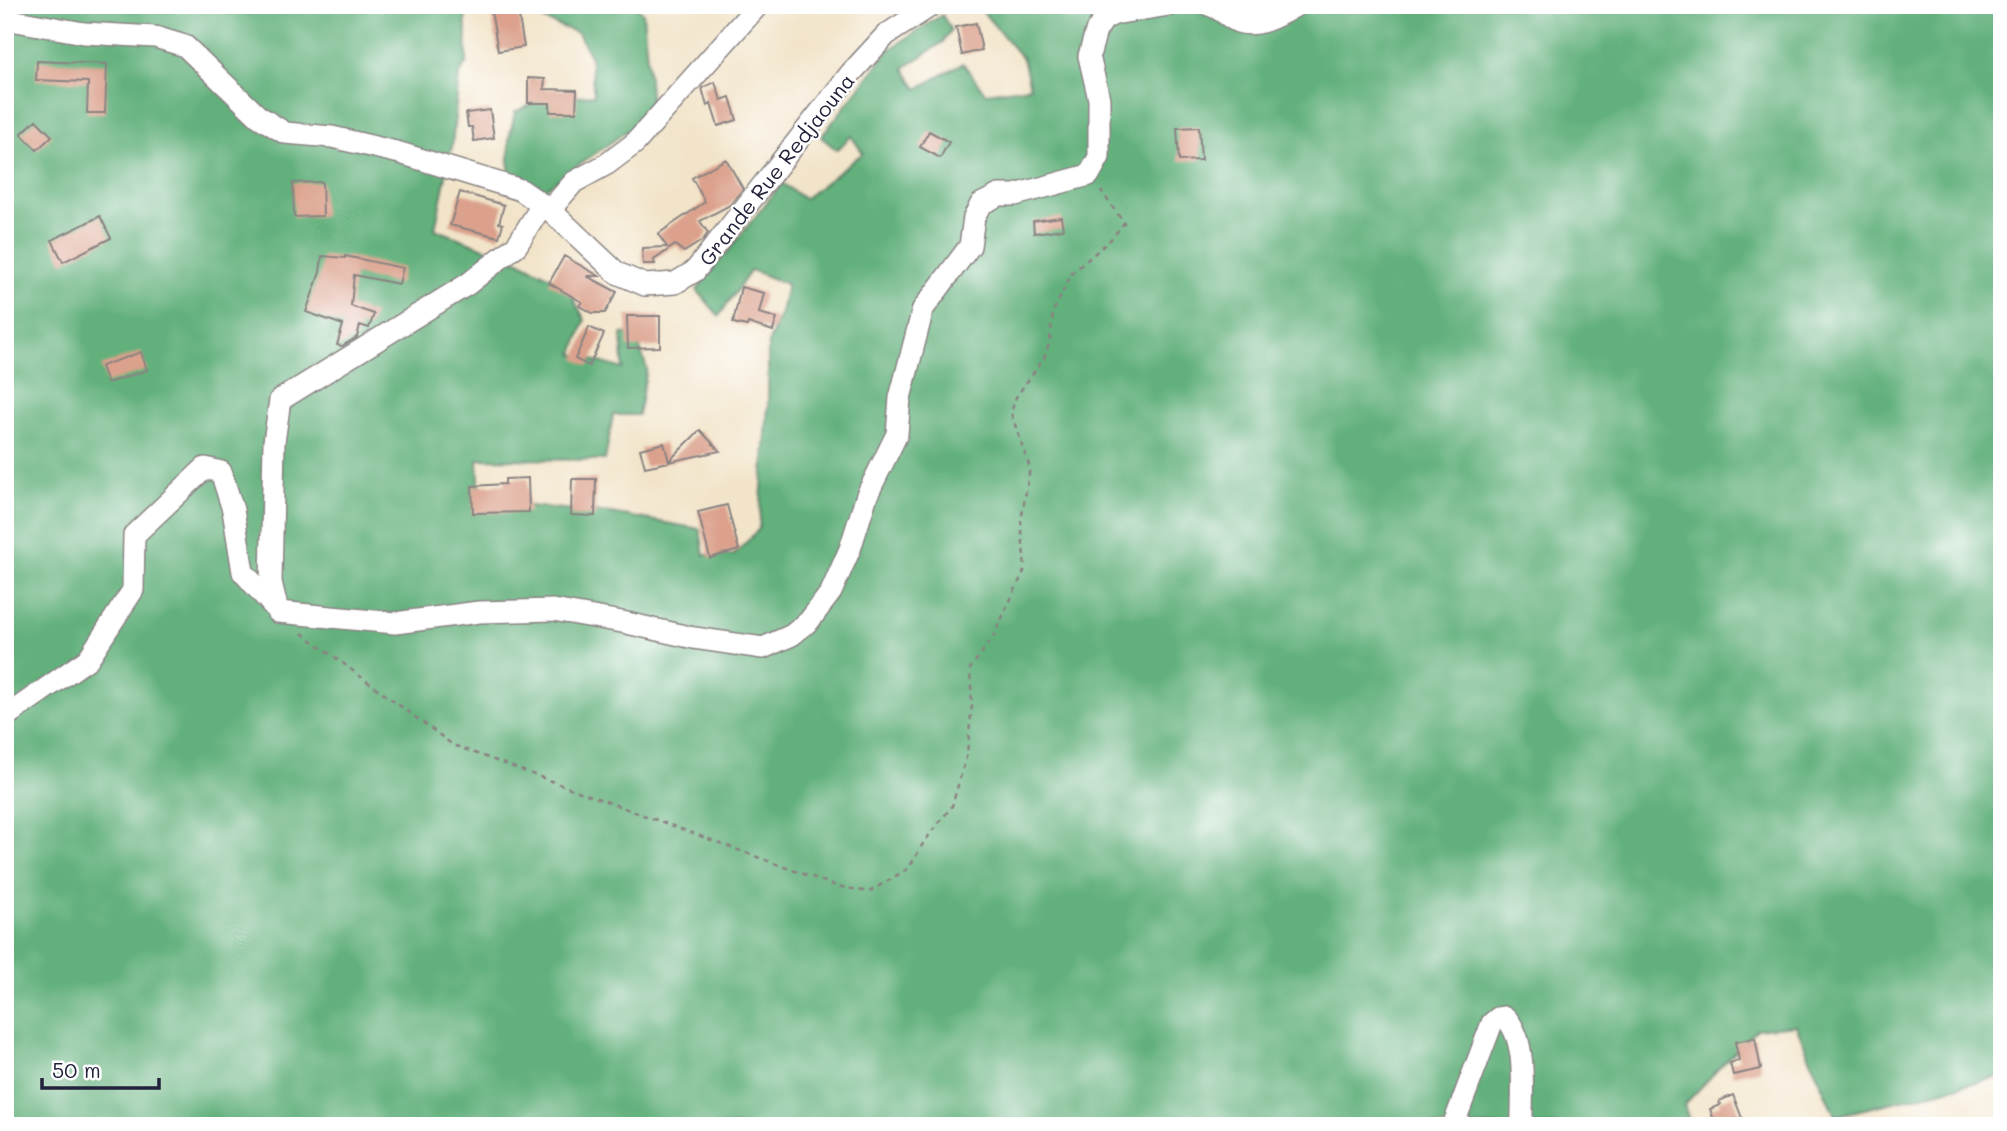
<svg xmlns="http://www.w3.org/2000/svg" width="2007" height="1131" font-family="Mali,sans-serif">
  <rect width="100%" height="100%" fill="#fff"/>
  <filter id="ink" filterUnits="userSpaceOnUse"><feTurbulence type="fractalNoise" baseFrequency=".0143" numOctaves="2"/><feDisplacementMap in="SourceGraphic" scale="14" xChannelSelector="R" yChannelSelector="G"/><feConvolveMatrix kernelMatrix="1 2 1 2 8 2 1 2 1" color-interpolation-filters="sRGB"/></filter>
  <filter id="wash" filterUnits="userSpaceOnUse"><feTurbulence type="fractalNoise" baseFrequency=".00686" numOctaves="4" result="noise"/><feDisplacementMap in="SourceGraphic" scale="28" xChannelSelector="R" yChannelSelector="G"/><feGaussianBlur stdDeviation="1.57" result="paint"/><feColorMatrix in="noise" values="0 0 0 0 0 0 0 0 0 0 0 0 0 0 0 0 0 1.4 0 .05"/><feComposite in="paint" operator="in"/></filter>
  <g filter="url(#wash)">
    <rect width="100%" height="100%" fill="#f2e4c9"/>
    <path fill="#62b07b" stroke="#42695b" stroke-width="2" d="M5 5H465L467 62 459 75 452 146 435 229 519 261 566 285 585 320 573 354 623 369 622 334 635 333 647 369 638 415H613L605 460 478 459 480 502 611 513 700 529 704 555H734L759 529 768 406V344L781 313 787 284 751 270 719 316 697 290 782 183 804 199 863 153 851 136 837 150 821 137 889 50 942 15 951 30 943 42 904 68 917 89 963 63 985 93 1030 87 1023 59 977 5H2002V1076L1835 1116 1796 1025 1756 1029 1684 1105 1691 1126H5Z
      M535 5H635L643 13 651 104 641 121 545 189 509 176V139L515 112 545 98 594 95 590 56 578 33 544 20Z"/>
    <g id="blocks">
      <path fill="#dba18c" d="M490 5H517L524 47 498 51Z
        M976 23 982 50 962 55 956 27Z
        M37 61 107 64 105 113H87L88 82 36 80Z
        M528 78 545 79 544 89 577 90 576 112H550V103H528Z
        M715 82 721 100 730 97 737 120 718 126 711 104 707 106 702 88Z
        M490 110 494 138 474 141 472 127H468L466 113Z
        M36 120 52 136 37 150 21 134Z
        M1199 127 1201 160 1179 161 1177 128Z
        M929 131 949 142 940 158 920 147Z
        M726 159 743 189 730 205 700 221 708 233 703 240 684 252 675 245 654 260 655 264H643L642 248 667 247 658 234 705 202 692 178Z
        M322 182 323 216 294 217 293 183Z
        M460 192 504 205 499 223 503 224 499 237 450 225Z
        M100 216 111 238 63 262 52 240Z
        M1061 217 1063 229 1034 233 1033 221Z
        M322 256 345 258V256L403 268 399 284 354 275 351 306 374 314 369 328 360 325 357 337 342 346 337 345 343 325 306 312 320 272Z
        M564 256 599 276H587L617 292 605 313H592L579 306 582 302 549 283Z
        M741 287 764 293 759 313 777 318 773 331 748 323 747 326 733 323Z
        M627 316H660V347L628 348Z
        M589 327 604 334 589 366 575 359Z
        M141 352 147 370 107 383 101 366Z
        M700 430 720 451 645 467 640 449 664 443 669 461Z
        M528 478 529 512 473 513 472 486 505 484V479Z
        M572 479H596L595 516 571 515Z
        M727 505 739 550 710 558 698 512Z
        M1755 1038 1761 1069 1733 1075 1730 1063 1739 1060 1735 1042Z
        M1733 1095 1742 1118 1716 1126 1710 1109 1720 1105 1719 1101Z"/>
    </g>
  </g>
  <g filter="url(#ink)">
    <use href="#blocks" fill-opacity="0" stroke="#8a8382" stroke-width="2"/>
    <g fill="none" stroke-linecap="round" stroke-linejoin="round">
      <defs>
        <path id="minor" d="M1209 5C1221 8 1228 18 1238 22 1258 29 1281 14 1297 5
          M5 19 84 33 155 37 185 46 258 116 285 133 332 137 400 153 521 190 550 210 617 273 645 285 675 283 695 271 851 73 886 35 932 5
          M550 210 574 182 607 164 635 143 758 5
          M278 612 395 623 479 612 553 610 622 622 694 638 763 648 792 635 809 621 831 592 850 549 867 495 897 434 900 398 923 309 970 246 974 217 981 204 999 195H1015L1089 175 1099 157V99L1089 56 1096 31 1104 19 1114 14 1169 5
          M278 612 271 582 274 442 280 400 468 284 517 245 542 205
          M5 717 88 659 133 590 134 535 205 468 221 472 233 510 243 572 275 608
          M1453 1126 1492 1023 1498 1018 1505 1017C1529 1041 1521 1095 1522 1126"/>
      </defs>
      <use href="#minor" stroke="#8a8382" stroke-width="24"/>
      <path stroke="#8a8382" stroke-width="2.5" stroke-dasharray="5 5" stroke-linecap="butt" d="M302 633 453 745 836 886 869 892 909 868 924 842 952 806 967 754 972 705 970 669 993 637 1025 569 1021 521 1030 468 1011 413 1016 397 1044 358 1050 341 1053 312 1072 273 1110 240 1124 223 1101 191"/>
      <use href="#minor" stroke="#fff" stroke-width="21"/>
    </g>
  </g>
  <g text-anchor="middle" dominant-baseline="central" stroke-width="5" stroke-linejoin="round" paint-order="stroke">
    <g font-size="21" fill="#22223b" stroke="#fff">
      <text transform="translate(776 169) rotate(-52)">Grande Rue Redjaouna</text>
    </g>
  </g>
  <rect width="2007" height="1131" fill="none" stroke="#fff" stroke-width="28"/>
  <path d="M42 1078v10h117v-10" fill="none" stroke="#22223b" stroke-width="3.5"/>
  <text x="52" y="1078" font-size="21" fill="#22223b" stroke="#ffffff" stroke-width="5" paint-order="stroke">50 m</text>
</svg>
